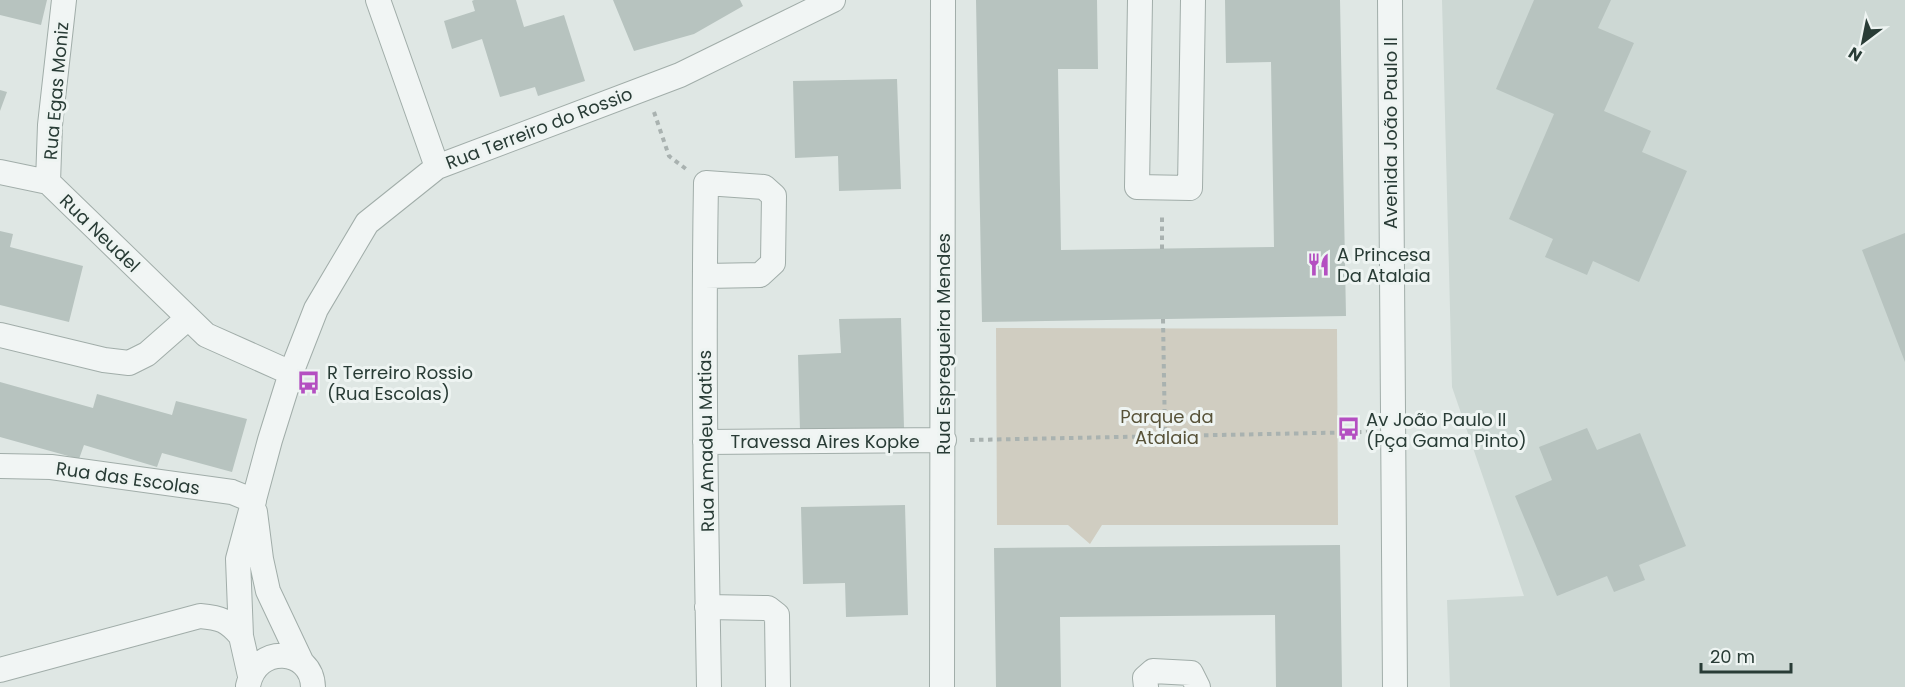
<svg xmlns="http://www.w3.org/2000/svg" width="1905" height="687" font-family="Poppins,sans-serif">
  <rect width="100%" height="100%" fill="#dfe7e4"/>
  <path fill="#cdd8d4" d="M1442 0H1905V687H1450L1447 600 1524 596 1452 387Z"/>
  <path fill="#d0cdc1" d="M996 328 1337 329 1338 525H1102L1090 544 1068 525H997Z"/>
  <path fill="#b7c3bf" d="M0 0H47L41 25 0 15Z
    M474 0H516L524 27 564 15 585 81 538 96 535 87 500 97 482 39 452 49 444 21 475 11 472 1Z
    M613 0H740L743 6 694 34 634 51Z
    M976 0H1097L1098 69H1058L1061 250 1274 247 1271 62 1226 63 1225 0H1340L1346 316 982 322Z
    M1534 0H1611L1598 28 1634 43 1604 111 1651 131 1642 152 1687 171 1639 282 1593 261 1587 275 1545 257 1553 239 1509 219 1554 114 1496 89Z
    M897 79 901 189 839 191 838 156 795 158 793 81Z
    M0 90 7 92 0 111Z
    M0 231 13 234 10 247 83 266 69 322 0 305Z
    M1905 233V362L1862 250Z
    M901 318 904 428 800 431 798 355 841 353 839 319Z
    M0 382 93 408 97 394 172 415 176 401 247 419 232 472 162 453 157 467 84 445 79 459 0 437Z
    M1587 428 1597 450 1640 433 1686 546 1639 565 1645 580 1614 592 1607 576 1557 596 1515 496 1552 480 1539 447Z
    M905 505 908 615 846 617 845 583 803 584 801 507Z
    M1340 545 1342 687H1276L1275 615 1060 617 1061 687H996L994 548Z"/>
  <g fill="none" stroke-linecap="round" stroke-linejoin="round">
    <defs>
      <path id="minor" d="M378 0 437 167
        M1140 0 1137 187 1190 188 1193 0
        M1390 0 1395 687
        M0 172 48 182 206 335 291 373
        M48 182 50 125 64 0
        M705 276 760 275 773 263 774 196 764 187 706 183C703 351 706 519 709 687
        M0 335 104 360 129 363 147 354 188 318
        M705 442 944 440
        M0 466 51 467 232 492 254 501
        M255 512 261 559 268 591 302 663
        M707 607 768 608 777 615 778 687
        M0 670 200 616C221 618 227 620 241 636
        M250 676 241 636 238 559 270 440 291 373 316 309 367 223 437 167 680 75 833 0
        M248 686C256 643 312 648 313 687
        M942 687 943 0
        M1146 687 1145 678 1153 671 1191 673 1198 687"/>
    </defs>
    <use href="#minor" stroke="#a1ada9" stroke-width="26"/>
    <path stroke="#a9b2b0" stroke-width="4" stroke-dasharray="4.5 4.5" stroke-linecap="butt" d="M654 112 669 156 686 169
      M1162 249V215
      M1163 319 1165 436
      M970 440 1367 432"/>
    <use href="#minor" stroke="#f1f5f4" stroke-width="24"/>
  </g>
  <defs>
    <symbol id="restaurant-bare" viewBox="-9 -9 18 18"><path d="M-5-6h1v4h1v-4h1v4h1v-4h1v5L-1.5 .5V6h-2V.5L-5-1ZM5-6V6H3V1.5H1.5Q1.5-4 5-6Z" fill="#b44fc1" stroke="#eef4f2" stroke-width="2.5" paint-order="stroke"/></symbol>
    <symbol id="bus-bare" viewBox="-9 -9 18 18"><path d="M-5-6H5V4H4V6H2V4H-2V6H-4V4H-5ZM-3.5-4V0h7V-4ZM-3.5 1.2v1.5H-2V1.2ZM2 1.2v1.5H3.5V1.2Z" fill="#b44fc1" stroke="#eef4f2" stroke-width="2.5" paint-order="stroke"/></symbol>
  </defs>
  <g fill-rule="evenodd">
    <use href="#restaurant-bare" x="1302" y="248" width="33" height="33"/>
    <use href="#bus-bare" x="292" y="366" width="33" height="33"/>
    <use href="#bus-bare" x="1332" y="412" width="33" height="33"/>
  </g>
  <g text-anchor="middle" dominant-baseline="central" stroke-width="6" stroke-linejoin="round" paint-order="stroke">
    <g font-size="18" fill="#293c36" stroke="#eef4f2">
      <text transform="translate(56 91) rotate(-85)">Rua Egas Moniz</text>
      <text transform="translate(539 128) rotate(-21)">Rua Terreiro do Rossio</text>
      <text transform="translate(1390 133) rotate(-90)">Avenida João Paulo II</text>
      <text transform="translate(100 233) rotate(44)">Rua Neudel</text>
      <text transform="translate(943 344) rotate(-90)">Rua Espregueira Mendes</text>
      <text transform="translate(706 441) rotate(-91)">Rua Amadeu Matias</text>
      <text x="825" y="441">Travessa Aires Kopke</text>
      <text transform="translate(128 478) rotate(8)">Rua das Escolas</text>
    </g>
    <g font-size="18" fill="#293c36" stroke="#eef4f2" text-anchor="start">
      <text x="1337" y="254">A Princesa<tspan x="1337" dy="21">Da Atalaia</tspan></text>
      <text x="327" y="372">R Terreiro Rossio<tspan x="327" dy="21">(Rua Escolas)</tspan></text>
      <text x="1366" y="419">Av João Paulo II<tspan x="1366" dy="21">(Pça Gama Pinto)</tspan></text>
    </g>
    <g font-size="18" fill="#575238" stroke="#eef4f2">
      <text x="1167" y="416">Parque da<tspan x="1167" dy="21">Atalaia</tspan></text>
    </g>
  </g>
  <g transform="translate(1863 42) rotate(212)" stroke="#eef4f2" stroke-width="4.5" paint-order="stroke">
  <path d="M0-4.5L10 22L0 15L-10 22Z" fill="#293c36"/>
  <text y="-9" font-size="16" font-weight="bold" text-anchor="middle" fill="#293c36">N</text>
  </g>
  <path d="M1701 663v9h90v-9" fill="none" stroke="#293c36" stroke-width="3"/>
  <text x="1710" y="663" font-size="18" fill="#293c36" stroke="#eef4f2" stroke-width="4.5" paint-order="stroke">20 m</text>
</svg>
